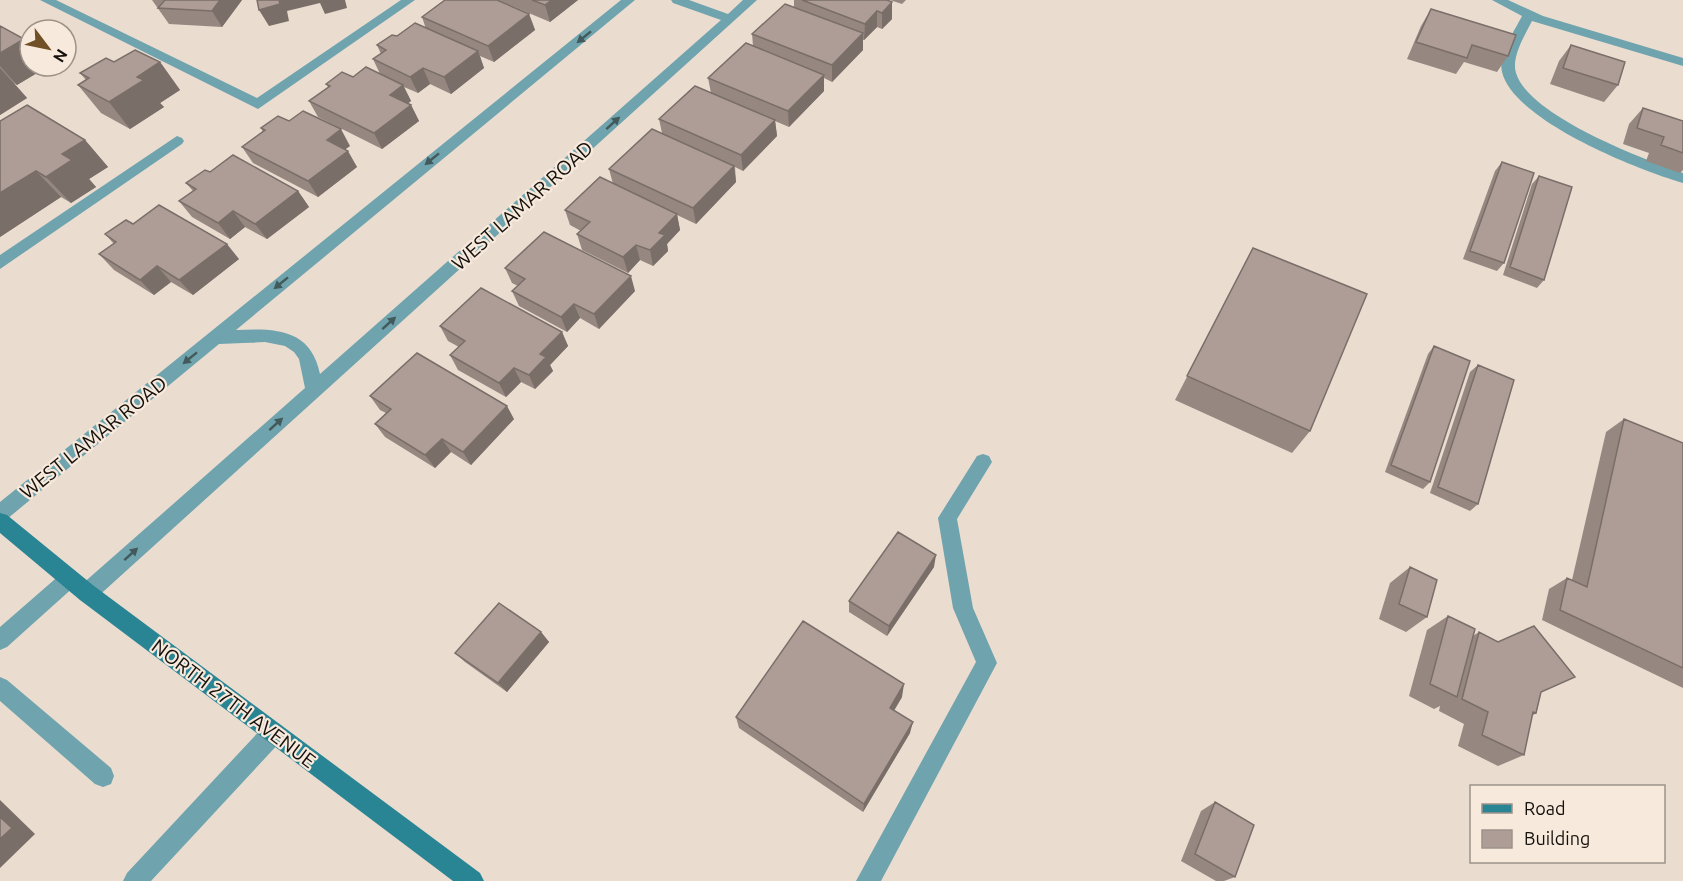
<svg xmlns="http://www.w3.org/2000/svg" width="1683" height="881" font-family="Ubuntu,sans-serif">
  <rect width="100%" height="100%" fill="#eaddd0"/>
  <g fill="none" stroke-linecap="round" stroke-linejoin="round">
    <path fill="#6fa3ad" fill-rule="evenodd" d="M40 0H56L257 98 401 0H415L258 109Z
      M1492 0H1508L1543 16 1683 58V66L1532 21C1525 35 1511 57 1516 73 1529 116 1643 159 1683 173V183C1638 170 1514 121 1502 72 1498 54 1514 32 1522 16Z
      M177 136 182 138 184 141 182 144 0 269V255Z
      M983 454 989 456 992 462 957 519 973 608 997 663 881 881H856L976 662 953 608 938 518 977 456Z
      M273 722 281 725 284 733 281 741 151 881H123L127 873 265 725Z"/>
    <path fill="#6fa3ad" fill-rule="evenodd" d="M621 0H635L236 330C276 328 311 329 320 374L721 20 673 3 671 0H689L728 14 743 0H757L94 600 87 602 80 600 77 593 80 586 305 388 299 359 294 352 285 346 265 342 219 344 7 519 0 521V502Z
      M69 570 76 573 79 579 76 585 7 647 0 650V627L62 573Z
      M0 677 7 680 111 768 114 776 111 784 103 787 95 784 0 701Z"/>
    <path fill="#298494" fill-rule="evenodd" d="M0 513 7 515 94 586 480 873 484 881H453L80 600 0 533Z"/>
  </g>
  <path fill="#968781" d="M152 0H242L222 27 169 24Z
    M498 0H578L550 22Z
    M794 0H889L892 19 882 29 877 27 864 40H863V50L832 82 824 78V91L789 127 775 121 777 136 743 171 735 167 736 182 696 224 677 215 680 230 667 244 668 251 653 266 640 260 628 273 582 250 577 234 581 231 570 225 565 210 613 184 609 169 662 133 659 119 711 93 708 78 753 46 752 34 794 7Z
    M890 0H906L902 4Z
    M1431 9 1508 56 1497 72 1464 62 1456 74 1407 59 1421 26Z
    M529 14 535 30 494 62 480 56 484 68 451 94 430 84 418 93 404 87 411 101 408 103 411 105 419 121 382 149 318 117 309 101 328 87 326 84 353 77 380 74 373 59 381 54 377 45 397 36 426 29 422 17Z
    M0 26 30 47 47 67 17 85 14 83 27 98 0 115Z
    M1571 45 1618 85 1604 102 1550 84 1559 61Z
    M114 62H160L180 90 160 103 164 107 130 129 101 113 78 85 86 80 80 73Z
    M1643 108 1683 121V170L1680 173 1646 161 1649 153 1623 144 1629 124Z
    M0 121 85 140 108 167 89 179 96 187 71 203 61 197 0 237Z
    M261 128 350 146 345 149 357 167 318 197 253 163 242 147 263 132Z
    M1502 162 1504 263 1497 271 1463 259 1495 171Z
    M210 172 298 191 309 207 267 239 245 227 230 239 192 217 179 201 193 191 186 183Z
    M1539 176 1544 280 1537 288 1503 275 1532 184Z
    M133 224 239 259 193 295 171 282 154 295 114 270 99 254 114 244 105 234Z
    M505 268 635 291 599 329 580 318 567 332 519 306 512 291 518 286 512 283Z
    M1240 274 1310 431 1292 453 1175 400Z
    M440 326 562 332 568 346 550 365 553 371 535 389 521 382 506 397 458 370 450 355 459 347 448 341Z
    M1434 346 1430 482 1423 489 1385 472 1428 354Z
    M1478 365V504L1470 511 1430 493 1470 372Z
    M370 396 514 419 471 465 451 452 435 468 385 437 375 424 386 413 380 410Z
    M1624 419 1683 443V688L1542 620 1549 589 1567 578 1572 580 1606 432Z
    M934 567 887 636 849 612V601Z
    M1410 567 1427 617 1406 632 1379 619 1390 583Z
    M1448 616 1473 636 1479 632 1541 693 1536 713 1532 716 1524 755 1498 766 1458 746 1464 724 1439 711 1440 706 1434 709 1409 696 1427 630Z
    M541 632 549 642 507 692 465 662 455 653Z
    M902 697 894 711 910 733 863 812 739 728 736 717Z
    M1215 802 1235 877 1224 881H1216L1181 861 1201 811Z"/>
  <path fill="#7a6e69" d="M220 0H242L222 27 212 11Z
    M279 0H345L347 8 325 14 320 3 287 11 289 21 269 26 259 10Z
    M552 0H578L550 22 545 5Z
    M881 0H889V6L892 2V19L882 29V13Z
    M877 11V27L864 40 865 24Z
    M529 14 535 30 494 62 488 46Z
    M863 33V50L832 82V65Z
    M24 39 30 47V66H46L47 67 17 85 0 66V53Z
    M478 51 484 68 451 94 444 77Z
    M160 62 180 90 160 103 164 107 130 129 109 102 137 77Z
    M0 68 27 98 0 115Z
    M423 68 430 84 418 93 410 77Z
    M824 75V91L789 127 788 111Z
    M403 85 411 101 398 111 390 95Z
    M411 105 419 121 382 149 374 133Z
    M775 120 777 136 743 171 741 155Z
    M341 129 350 146 336 156 327 140Z
    M85 140 108 167 89 179 96 187 71 203 46 177 62 154Z
    M348 151 357 167 318 197 308 181Z
    M734 166 736 182 696 224 693 208Z
    M36 171 61 197 0 237V193Z
    M298 191 309 207 267 239 255 224Z
    M233 211 245 227 230 239 218 223Z
    M677 214 680 230 667 244 668 251 653 266 650 250 659 233Z
    M227 244 239 259 193 295 179 280Z
    M636 245 640 260 628 273 623 257Z
    M157 266 171 282 154 295 140 280Z
    M631 276 635 291 599 329 594 314Z
    M574 304 580 318 567 332 561 317Z
    M562 332 568 346 550 365 553 371 535 389 529 375 540 354Z
    M514 368 521 382 506 397 499 383Z
    M507 406 514 419 471 465 463 452Z
    M442 439 451 452 435 468 425 455Z
    M936 555 934 567 887 636 889 626Z
    M541 632 549 642 507 692 498 683Z
    M904 684 902 697 888 720 890 708Z
    M913 722 910 733 863 812 864 804Z
    M0 800 35 834 0 868Z"/>
  <path fill="#ae9d96" stroke="#7a6e69" stroke-width="1.5" d="M165 0H220L212 11 158 8Z
    M257 0H279L280 4 259 10Z
    M445 0H497L529 14 488 46 422 17Z
    M532 0H552L545 5Z
    M802 0H887L892 2 882 13 877 11 865 24Z
    M785 4 863 33 832 65 752 34Z
    M1431 9 1516 35 1508 56 1472 45 1467 58 1416 42Z
    M415 23 478 51 444 77 423 68 410 77 373 59 386 50 377 45 392 35 397 36Z
    M0 26 24 39 0 53Z
    M746 43 824 75 788 111 708 78Z
    M1571 45 1625 62 1618 85 1563 68Z
    M135 50 160 62 137 77 144 80 109 102 78 85 89 78 80 73 106 58 114 62Z
    M366 67 403 85 390 95 411 105 374 133 309 101 330 86 326 84 342 72 353 77Z
    M695 86 775 120 741 155 659 119Z
    M27 105 85 140 62 154 72 160 46 177 36 171 0 193V121Z
    M1643 108 1683 121V153L1661 145 1664 137 1637 128Z
    M303 111 341 129 327 140 348 151 308 181 242 147 265 130 261 128 278 116 289 121Z
    M652 129 734 166 693 208 609 169Z
    M233 155 298 191 255 224 233 211 218 223 179 201 196 189 186 183 205 170 210 172Z
    M1502 162 1534 173 1504 263 1470 251Z
    M1539 176 1572 187 1544 280 1510 267Z
    M600 177 677 214 659 233 665 235 650 250 636 245 623 257 577 234 590 222 565 210Z
    M159 205 227 244 179 280 157 266 140 280 99 254 116 242 105 234 126 220 133 224Z
    M544 232 631 276 594 314 574 304 561 317 512 291 525 279 505 268Z
    M1253 248 1367 294 1310 431 1187 376Z
    M481 288 562 332 540 354 546 357 529 375 514 368 499 383 450 355 465 341 440 326Z
    M1434 346 1470 361 1430 482 1391 465Z
    M417 353 507 406 463 452 442 439 425 455 375 424 391 409 370 396Z
    M1478 365 1514 380 1478 504 1438 487Z
    M1624 419 1683 443V668L1560 610 1567 578 1587 587Z
    M898 532 936 555 889 626 849 601Z
    M1410 567 1437 580 1427 617 1399 604Z
    M499 603 541 632 498 683 455 653Z
    M1448 616 1475 629 1457 697 1430 684Z
    M803 621 904 684 890 708 913 722 864 804 736 717Z
    M1534 626 1575 677 1541 692 1536 713 1533 712 1524 755 1482 735 1488 712 1462 699 1479 632 1498 642Z
    M1215 802 1254 825 1235 877 1195 854Z
    M0 817 12 828 0 839Z"/>
  <defs><path id="oneway-solid" d="M-6-.8H1V-3.2L6.5 0L1 3.2V.8H-6Z" transform="scale(1.5)"/></defs>
  <g fill="#425a5c">
    <use href="#oneway-solid" transform="translate(584 37) rotate(141)"/>
    <use href="#oneway-solid" transform="translate(613 123) rotate(-42)"/>
    <use href="#oneway-solid" transform="translate(432 159) rotate(141)"/>
    <use href="#oneway-solid" transform="translate(281 283) rotate(141)"/>
    <use href="#oneway-solid" transform="translate(389 323) rotate(-42)"/>
    <use href="#oneway-solid" transform="translate(190 358) rotate(141)"/>
    <use href="#oneway-solid" transform="translate(276 424) rotate(-42)"/>
    <use href="#oneway-solid" transform="translate(131 554) rotate(-42)"/>
  </g>
  <g text-anchor="middle" dominant-baseline="central" stroke-width="4.5" stroke-linejoin="round" paint-order="stroke">
    <g font-size="20" fill="#15100c" stroke="#f7eadd">
      <text transform="translate(522 205) rotate(-42)">WEST LAMAR ROAD</text>
      <text transform="translate(93 437) rotate(-39)">WEST LAMAR ROAD</text>
      <text transform="translate(234 703) rotate(37)">NORTH 27TH AVENUE</text>
    </g>
  </g>
  <rect x="1470" y="785" width="195" height="78" fill="#f7eadd" stroke="#9d9389" stroke-width="1.5"/>
  <rect x="1482" y="804" width="30" height="9" fill="#298494" stroke="#9d9389" stroke-width="1.5"/>
  <text x="1524" y="815" font-size="18" fill="#15100c">Road</text>
  <rect x="1482" y="830" width="30" height="18" fill="#ae9d96" stroke="#9d9389" stroke-width="1.5"/>
  <text x="1524" y="845" font-size="18" fill="#15100c">Building</text>
  <g transform="translate(48 48) rotate(122)"><circle r="28" fill="#f7eadd" stroke="#9d9389" stroke-width="1.5"/>
  <path d="M0-4.5L10 22L0 15L-10 22Z" fill="#714f27"/>
  <text y="-9" font-size="16" font-weight="bold" text-anchor="middle" fill="#15100c">N</text>
  </g>
</svg>
